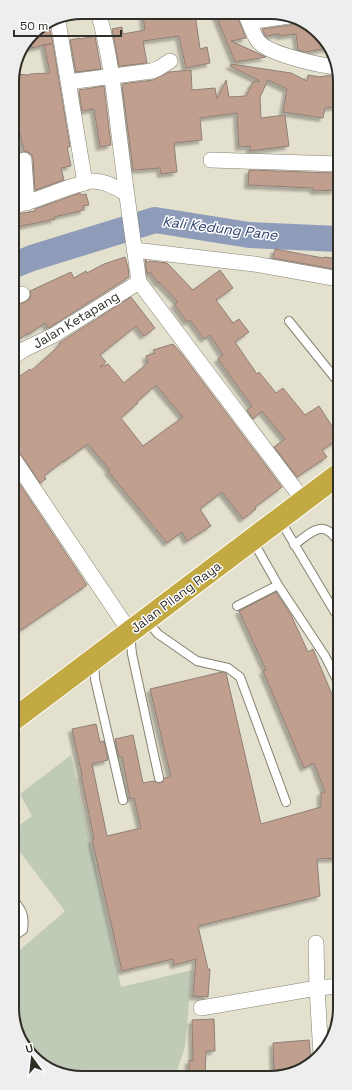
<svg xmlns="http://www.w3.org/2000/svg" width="352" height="1090" font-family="'Space Grotesk',sans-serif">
  <defs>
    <filter id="shadow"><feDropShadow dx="-3.5" dy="3.5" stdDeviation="1" flood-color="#0004"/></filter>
  </defs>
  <rect width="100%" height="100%" fill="#e4e0ce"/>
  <path fill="#c0cbb7" d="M71 755 121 987 192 970 185 1047 175 1077H68L32 1057 13 1022V956L65 911 13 843V830L32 816 20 794Z"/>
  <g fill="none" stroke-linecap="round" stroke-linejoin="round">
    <path stroke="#8e9cba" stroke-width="26" d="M12 266 32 258 155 220 249 235 339 239"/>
  </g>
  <path fill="#c19f8e" stroke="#907f76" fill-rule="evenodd" filter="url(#shadow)" d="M165 13H195L200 49 207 47 210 63 186 68 179 36 143 41 147 63 119 66 112 29 122 27 123 34 145 30 143 16Z
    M215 13H236L246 38 231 41 266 57 235 62Z
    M297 20 320 33 328 48 305 52 298 50 296 34 280 36 279 34 266 36 262 29 290 25 294 23Z
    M47 25 48 30H50L53 43 32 48 30 37 36 29Z
    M95 36 101 69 76 72 70 40 80 38V39Z
    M53 44 70 147H67L71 166 61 168 64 180 35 190 33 159 32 155 28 152 24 151 17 120H16L14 113H12V77L13 74 30 75V74L50 73 44 45Z
    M231 64 291 73 307 81 308 75 320 77 331 75 339 76V106L325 108 323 118 283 112 287 89 268 80 260 97 261 118 285 115 289 146 250 151V146L239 147 237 113 200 118 202 140 174 143 177 172 161 174 160 168 133 170 122 84 153 80 169 72 191 70 192 90 215 88 217 99 226 80 229 97 246 96 253 82 260 81 230 66Z
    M104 86 111 145 100 147 94 109 82 111 79 90Z
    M249 170 333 173 335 190 314 191 313 188 248 185Z
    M80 193 81 195 86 194 89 205 83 206 84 210 54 217 55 219 12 228V215L35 211V209Z
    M275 249 323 258 324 257 339 259V270L273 258Z
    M125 257 128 267 129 277 50 327 48 328 45 323 29 334 28 333 12 344V307L25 302 29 300 31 296 30 291 71 272 74 278 86 271 87 273 104 264Z
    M145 260H146L147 263 149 261 167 263 193 290 220 270 233 288 216 300 233 323 239 319 249 332 235 342 257 374 259 372 276 393 283 388 305 415 319 406 339 437V439L322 450 327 457 297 477 274 447 285 439 262 411 253 419 247 410 252 406 218 359 223 355 210 335 204 339 190 320 187 322 174 304 178 302 159 282 158 283 150 272V273L147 274Z
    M131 297 155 328 144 336 136 326 100 355 106 362 100 367 108 364 124 383 148 363 146 356 155 353 153 350 173 344 181 353 282 487 255 507 256 509 243 519 222 492 200 509 211 526 187 541 182 532 167 543 108 471 110 470 88 444 63 462V461L44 476 46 479 40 483 20 453 17 450 13 449V381L30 369 31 371 41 362 60 345 59 343ZM156 385 183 417 143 446 121 418 138 403 137 402Z
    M13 474 87 585 21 630 13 618Z
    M276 592 291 615 308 652 313 649 339 711 340 858 317 859 320 896 198 926 208 969H210L208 997 193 996 196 959 174 965 173 959 122 971 92 840 94 839 81 775H82L72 729 96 724 100 742 104 741 108 760 92 764 107 836 141 828 134 798 130 799 122 757H119L115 739 133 735 143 783 154 781 158 783 162 782 164 778 171 777 150 689 222 672 226 673 261 824 321 807V792H325L314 763 304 768 263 671 266 670 239 611Z
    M214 1019 215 1051H206L205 1077H189V1060L193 1061 192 1020Z
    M309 1040 311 1061 299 1068 274 1070 273 1043Z"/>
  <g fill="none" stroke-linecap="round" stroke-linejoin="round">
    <defs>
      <path id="lane" d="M289 321 339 383
        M280 520 339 619
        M253 541 278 585 325 656 339 684
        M294 545C313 531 323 518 339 543
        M237 606 278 585
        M147 621 158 634 197 661 228 668 240 677 286 802
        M130 634 132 654 159 778
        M94 661 95 679 123 800
        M13 899C22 911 25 914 23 930L13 937"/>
      <path id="street" d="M98 12C110 52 114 93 119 134 125 184 132 233 139 282L304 501
        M245 13C249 22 253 34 258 41 268 54 321 66 338 67
        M58 21 85 183
        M249 22 289 16
        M68 82 152 71 159 68 170 61
        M24 160 27 203
        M211 160 339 164
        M12 206C35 202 55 191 77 185 82 184 88 181 92 181 105 181 116 187 127 194
        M134 250 254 264 339 279
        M12 298 22 294
        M13 357 23 350 54 335 139 282
        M13 458 130 632
        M316 943 317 988 321 1055
        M201 1008 317 988 340 986"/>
      <path id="highway" d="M13 720 339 474"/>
    </defs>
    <use href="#lane" stroke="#868272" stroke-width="10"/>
    <use href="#street" stroke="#868272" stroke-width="16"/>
    <use href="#highway" stroke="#fff" stroke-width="24"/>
    <use href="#lane" stroke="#fff" stroke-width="8"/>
    <use href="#street" stroke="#fff" stroke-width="15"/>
    <use href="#highway" stroke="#c3a942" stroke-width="22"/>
  </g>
  <g text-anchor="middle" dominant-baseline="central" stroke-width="3" stroke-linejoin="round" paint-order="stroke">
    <g font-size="13" fill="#2f2e27" stroke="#fff">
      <text transform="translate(76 320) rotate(-31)">Jalan Ketapang</text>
      <text transform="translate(176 597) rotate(-37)">Jalan Pilang Raya</text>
    </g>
    <g font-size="14" font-style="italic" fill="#30436e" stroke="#fff">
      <text transform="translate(220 228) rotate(7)">Kali Kedung Pane</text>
    </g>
  </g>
  <path d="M0 0H352V1090H0ZM82 19H270A63 63 0 0 1 333 82V1008A63 63 0 0 1 270 1071H82A63 63 0 0 1 19 1008V82A63 63 0 0 1 82 19Z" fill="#eee" fill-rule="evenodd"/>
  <path fill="none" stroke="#2f2e27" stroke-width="2" d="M82 19H270A63 63 0 0 1 333 82V1008A63 63 0 0 1 270 1071H82A63 63 0 0 1 19 1008V82A63 63 0 0 1 82 19Z"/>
  <g transform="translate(32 1058) rotate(345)" stroke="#ffffff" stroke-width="3" paint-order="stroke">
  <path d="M0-3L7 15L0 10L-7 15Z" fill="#2f2e27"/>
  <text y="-6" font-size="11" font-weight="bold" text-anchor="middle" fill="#2f2e27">U</text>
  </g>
  <path d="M14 30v6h107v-6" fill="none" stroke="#2f2e27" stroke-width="2"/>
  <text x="20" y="30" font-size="12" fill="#2f2e27" stroke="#ffffff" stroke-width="3" paint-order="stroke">50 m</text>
</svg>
